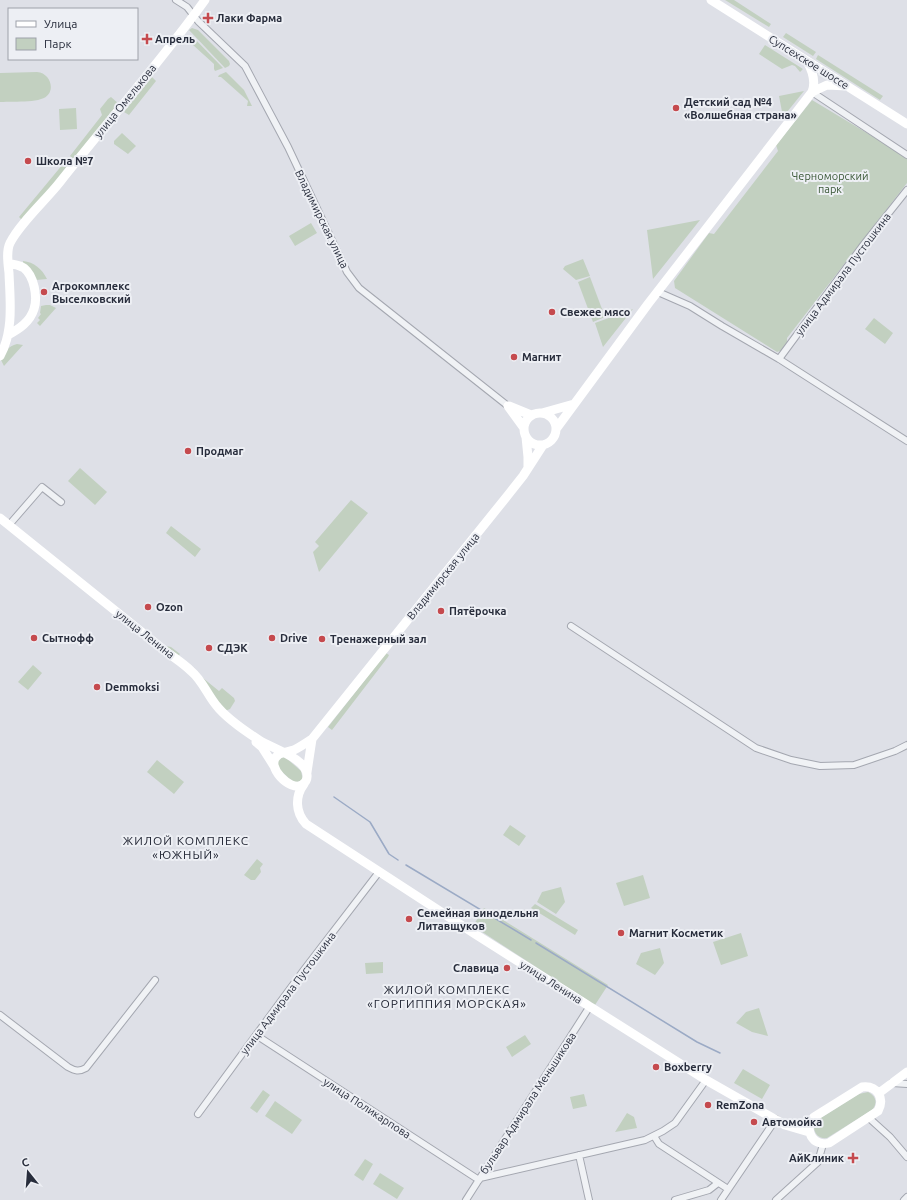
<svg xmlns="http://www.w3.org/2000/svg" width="907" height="1200" font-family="Ubuntu,sans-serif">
  <rect width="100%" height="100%" fill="#dee0e7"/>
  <path fill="#c2d0c0" d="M725 0H734L771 24 769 27Z
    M192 28 198 30 229 61 230 64 229 66 225 68 189 30Z
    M786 33 816 52 813 56 783 37Z
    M193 37 223 68 215 71 214 69V64L193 45Z
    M765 45 803 69 800 72 795 66 792 65 782 69 759 54Z
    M818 55 883 96 880 100 816 59Z
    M37 72C52 73 57 95 41 99 30 103 12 101 0 102V73Z
    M226 72 244 90 252 106H247L248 101 221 77H218L219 75Z
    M152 77 156 81 129 115 124 112Z
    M804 91 783 117 779 96Z
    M111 97 119 104 75 160 70 156 102 115 100 109 108 99Z
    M812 100 907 157V183L787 338V343L783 350 777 352 675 288 674 281 709 233 714 234 778 151 776 145Z
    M76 108 77 129 60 130 59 109Z
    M122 133 136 146 128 154 114 144V141Z
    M68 158 73 162 23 221 19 217Z
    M700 220 653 279 647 230Z
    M311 223 317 233 295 246 289 236Z
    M583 259 590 276 576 280 563 269 565 266Z
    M23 261C34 262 42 269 47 279L36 280 23 264Z
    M590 277 605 317 593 322 578 282Z
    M46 305H50L56 308 40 326 37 323 40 320 38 318 41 314 40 313 41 306Z
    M633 309 603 347 595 323Z
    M874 318 893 333 885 344 865 329Z
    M17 344 23 345 4 366 1 360C5 352 8 346 17 344Z
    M80 468 107 492 95 505 68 481Z
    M351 500 368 513 319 572 313 552 319 546 315 542Z
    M171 526 201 549 195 557 166 533Z
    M166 646 171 647 180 654 177 657 219 691 222 688 234 698 235 701 230 709 225 711Z
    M386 653 389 655 388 657 332 730 328 727Z
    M33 665 42 673 28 690 18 682Z
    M283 757H285L301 771 303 780 294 783 278 768 275 762Z
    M157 760 184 782 174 794 147 772Z
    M510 825 526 836 519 846 503 835Z
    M257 859 263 864 260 868 261 872 255 880H251L244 875Z
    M643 875 650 898 624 906 616 883Z
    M561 887 565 902 556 914 537 902 542 892Z
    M535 904 578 930 575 935 531 908Z
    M484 908 608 985 595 1005 473 926Z
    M741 933 748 956 721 965 713 942Z
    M660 948 664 963 655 975 636 964 641 953Z
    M383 962V973L366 974 365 963Z
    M759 1008 768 1036 752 1032 736 1023 746 1012Z
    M525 1035 531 1044 512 1057 506 1047Z
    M743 1069 770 1085 762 1099 734 1083Z
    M263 1090 270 1095 257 1113 250 1108Z
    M868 1092C876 1096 878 1103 872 1110L827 1138C820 1139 815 1135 814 1128L819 1119 859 1094Z
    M584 1094 587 1106 573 1109 570 1097Z
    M275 1101 302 1120 292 1134 265 1116Z
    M627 1113 634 1117 637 1128 615 1132Z
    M365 1159 373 1164 363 1181 354 1175Z
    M380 1173 404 1188 397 1199 373 1184Z"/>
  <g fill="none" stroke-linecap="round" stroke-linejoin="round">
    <path stroke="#9baac5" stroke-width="1.5" d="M334 797 370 822 389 854 398 860
      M406 865 531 940
      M536 943 697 1042 720 1053"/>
    <defs>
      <path id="street" d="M176 0 187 7 198 21 245 66 288 147 347 272 359 288 508 406
        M812 92 907 155
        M658 292 690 306 722 326 779 359 907 441
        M779 359 864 244 907 190
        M9 525 42 487 61 502
        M571 626 756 748 791 760 820 766 854 765 895 751 907 745
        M0 1015 68 1067C75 1071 79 1072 86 1068L155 980
        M256 1035 479 1180
        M892 1083 907 1084
        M198 1114 303 971 379 872
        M869 1118 890 1137 907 1157
        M654 1136 659 1144 728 1189
        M579 1155 589 1200
        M480 1178 645 1140 663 1131 675 1123 706 1080
        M466 1200 590 1006
        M675 1200 709 1190 718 1183
        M721 1200 776 1119
        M776 1200 818 1162 823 1144
        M904 1200 907 1197"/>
    </defs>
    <use href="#street" stroke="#a4a7b0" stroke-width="8"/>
    <use href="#street" stroke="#f0f2f5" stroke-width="6"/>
    <path stroke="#fff" stroke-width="9" d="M711 0 907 124
      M807 61C812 70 816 82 812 92
      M8 335C19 329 30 322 34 309 38 297 34 276 24 268 19 265 14 264 8 264
      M0 356C14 331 10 300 9 273 8 264 6 251 10 243 20 223 46 200 60 182 108 121 160 63 205 0
      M508 406 524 428
      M509 406 531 415
      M524 429a16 16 0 1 1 32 0a16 16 0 1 1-32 0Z
      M542 413 574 404
      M556 429 648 304 812 92 827 85 847 86
      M526 437 528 457V467
      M0 518 164 650C173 657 183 663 191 671 202 680 207 694 216 705 226 718 245 731 259 740 271 748 309 759 307 777 307 781 305 783 302 785 290 792 265 766 277 756 280 752 289 752 294 750 300 747 306 743 312 739L508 495 523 476 543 445
      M256 742 262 747 274 766
      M307 772 312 739
      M304 784C295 796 295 812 306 824L475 934 706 1080 785 1125 809 1132
      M862 1087C877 1085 885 1098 878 1111L829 1143C813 1147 803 1130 814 1117Z
      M879 1093 907 1072"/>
  </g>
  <g fill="#c54a4e" stroke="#edeff4" stroke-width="1.5">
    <path d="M206 12h4v4h4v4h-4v4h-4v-4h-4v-4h4z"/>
    <path d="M145 33h4v4h4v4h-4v4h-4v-4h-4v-4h4z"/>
    <circle cx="676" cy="108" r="4"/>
    <circle cx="28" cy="161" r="4"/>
    <circle cx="44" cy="292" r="4"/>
    <circle cx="552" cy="312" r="4"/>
    <circle cx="514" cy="357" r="4"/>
    <circle cx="188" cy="451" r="4"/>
    <circle cx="148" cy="607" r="4"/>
    <circle cx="441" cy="611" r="4"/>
    <circle cx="34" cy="638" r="4"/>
    <circle cx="272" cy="638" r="4"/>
    <circle cx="322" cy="639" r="4"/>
    <circle cx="209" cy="648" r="4"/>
    <circle cx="97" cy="687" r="4"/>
    <circle cx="409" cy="919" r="4"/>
    <circle cx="621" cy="933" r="4"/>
    <circle cx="507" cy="968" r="4"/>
    <circle cx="656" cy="1067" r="4"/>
    <circle cx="708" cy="1105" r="4"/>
    <circle cx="754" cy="1122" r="4"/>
    <path d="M851 1152h4v4h4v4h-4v4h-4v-4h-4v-4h4z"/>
  </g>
  <g text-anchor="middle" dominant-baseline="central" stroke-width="4" stroke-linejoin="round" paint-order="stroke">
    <g font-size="11" font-weight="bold" fill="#282d3c" stroke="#edeff4" text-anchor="start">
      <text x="216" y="18">Лаки Фарма</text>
      <text x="155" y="39">Апрель</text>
      <text x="684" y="102">Детский сад №4<tspan x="684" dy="13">«Волшебная страна»</tspan></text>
      <text x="36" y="161">Школа №7</text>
      <text x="52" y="286">Агрокомплекс<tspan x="52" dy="13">Выселковский</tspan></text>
      <text x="560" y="312">Свежее мясо</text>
      <text x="522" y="357">Магнит</text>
      <text x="196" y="451">Продмаг</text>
      <text x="156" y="607">Ozon</text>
      <text x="449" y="611">Пятёрочка</text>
      <text x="42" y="638">Сытнофф</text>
      <text x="280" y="638">Drive</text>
      <text x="330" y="639">Тренажерный зал</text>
      <text x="217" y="648">СДЭК</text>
      <text x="105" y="687">Demmoksi</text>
      <text x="417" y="913">Семейная винодельня<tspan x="417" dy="13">Литавщуков</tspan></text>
      <text x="629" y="933">Магнит Косметик</text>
      <text x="499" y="968" text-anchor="end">Славица</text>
      <text x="664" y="1067">Boxberry</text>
      <text x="716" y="1105">RemZona</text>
      <text x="762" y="1122">Автомойка</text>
      <text x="844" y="1158" text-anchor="end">АйКлиник</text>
    </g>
    <g font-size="11" fill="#282d3c" stroke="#edeff4">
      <text transform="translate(809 62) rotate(32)">Супсехское шоссе</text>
      <text transform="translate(125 101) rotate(-51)">улица Омелькова</text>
      <text transform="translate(322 219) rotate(64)">Владимирская улица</text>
      <text transform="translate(843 274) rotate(-53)">улица Адмирала Пустошкина</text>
      <text transform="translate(443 576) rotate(-51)">Владимирская улица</text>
      <text transform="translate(145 634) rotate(38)">улица Ленина</text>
      <text transform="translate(551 982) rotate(32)">улица Ленина</text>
      <text transform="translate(288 993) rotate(-53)">улица Адмирала Пустошкина</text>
      <text transform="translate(528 1103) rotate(-57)">бульвар Адмирала Меньшикова</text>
      <text transform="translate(367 1108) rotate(33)">улица Поликарпова</text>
    </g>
    <g font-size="11" fill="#395736" stroke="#edeff4">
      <text x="830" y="176">Черноморский<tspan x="830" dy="13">парк</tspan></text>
    </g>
    <g font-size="12" letter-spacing="1" fill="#1b1f2d" stroke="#edeff4">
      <text x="186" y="840">ЖИЛОЙ КОМПЛЕКС<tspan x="186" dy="14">«ЮЖНЫЙ»</tspan></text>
      <text x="447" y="989">ЖИЛОЙ КОМПЛЕКС<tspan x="447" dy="14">«ГОРГИППИЯ МОРСКАЯ»</tspan></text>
    </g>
  </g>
  <rect x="8" y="8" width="130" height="52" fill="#edeff4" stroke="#9ea1aa"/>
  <rect x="16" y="21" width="20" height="6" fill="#ffffff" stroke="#9ea1aa"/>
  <text x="44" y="28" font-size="12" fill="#282d3c">Улица</text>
  <rect x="16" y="38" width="20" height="12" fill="#c2d0c0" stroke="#9ea1aa"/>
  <text x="44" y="48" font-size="12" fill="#282d3c">Парк</text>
  <g transform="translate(28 1172) rotate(343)" stroke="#edeff4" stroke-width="3" paint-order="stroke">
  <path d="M0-3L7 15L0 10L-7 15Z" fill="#282d3c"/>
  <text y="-6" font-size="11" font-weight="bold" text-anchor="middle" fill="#282d3c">С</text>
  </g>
</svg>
